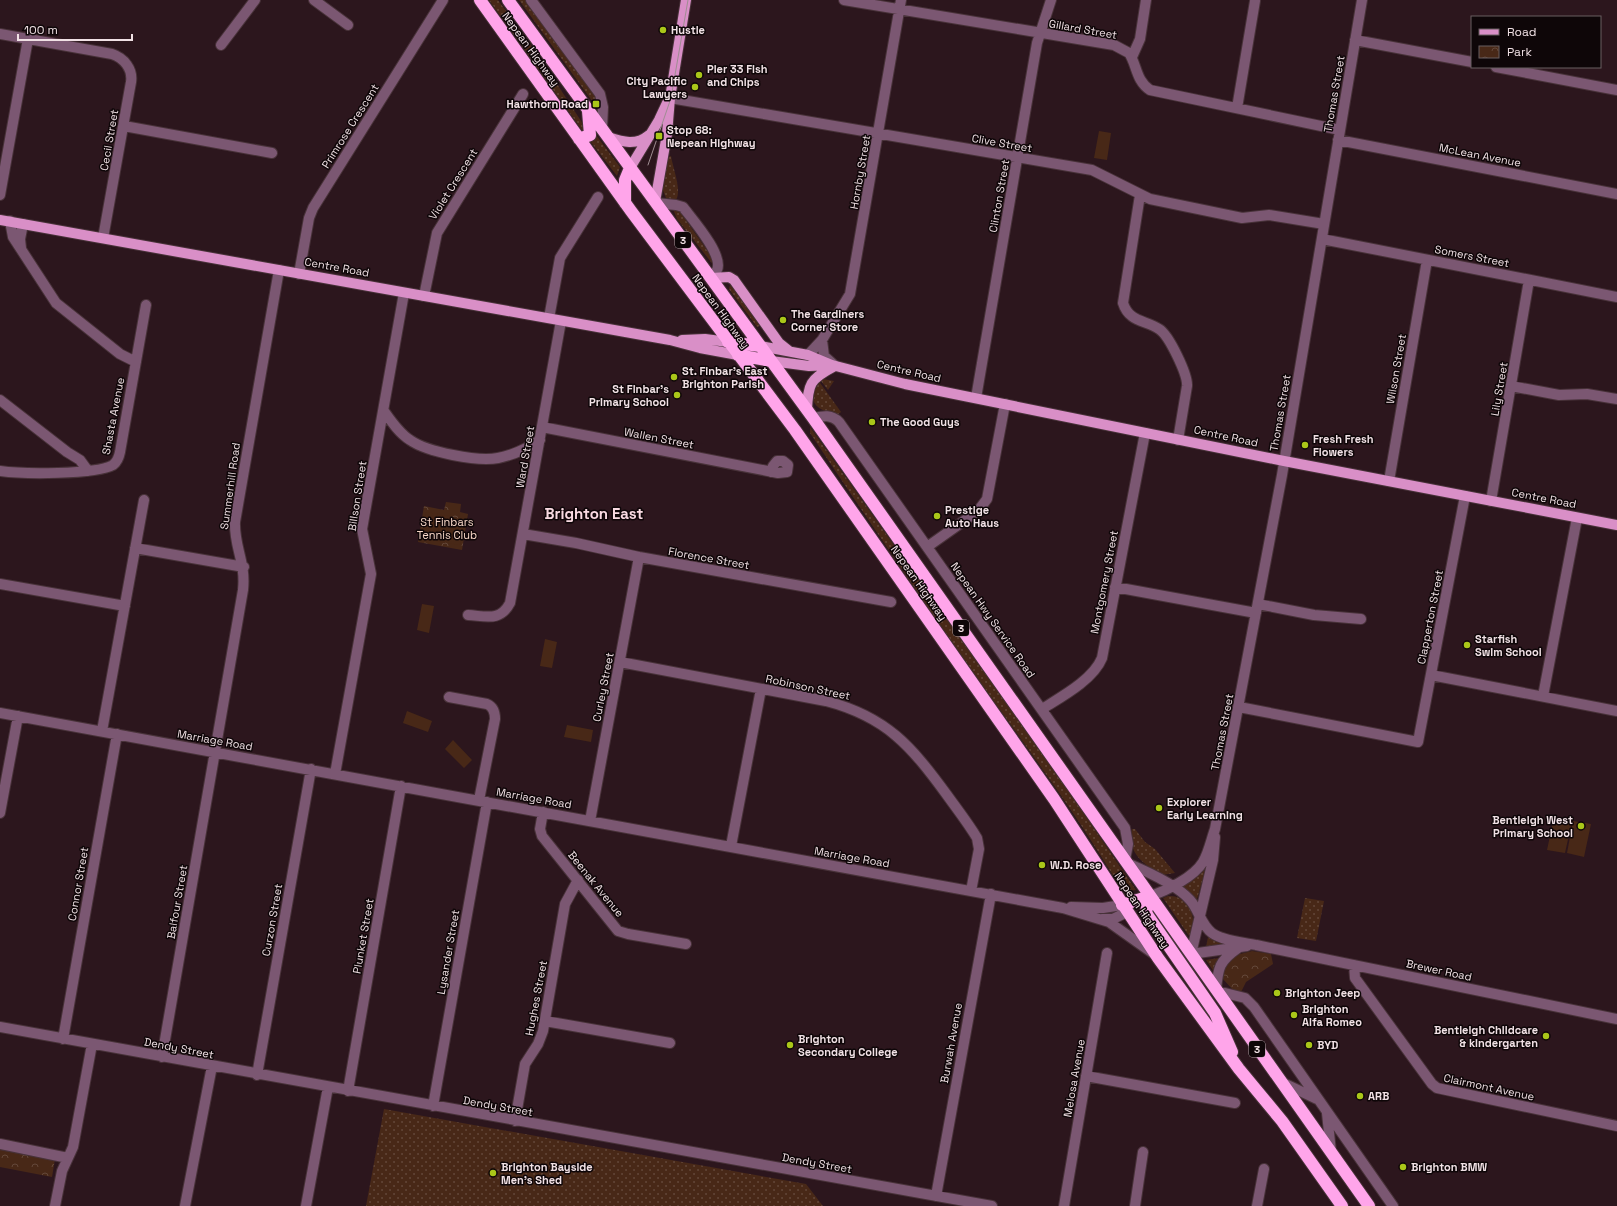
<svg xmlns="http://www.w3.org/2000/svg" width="1617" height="1206" font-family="'Space Grotesk',sans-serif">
  <defs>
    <pattern id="grass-dots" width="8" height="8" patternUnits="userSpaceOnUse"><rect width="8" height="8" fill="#482817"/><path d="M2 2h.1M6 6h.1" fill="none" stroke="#634739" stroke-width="1.8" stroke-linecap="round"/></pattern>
    <pattern id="park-crowns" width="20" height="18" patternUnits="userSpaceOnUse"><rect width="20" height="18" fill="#482817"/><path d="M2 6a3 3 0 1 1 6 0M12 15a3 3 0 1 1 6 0" fill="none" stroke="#634739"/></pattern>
  </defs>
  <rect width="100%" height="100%" fill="#2c161d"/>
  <path fill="url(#grass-dots)" d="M489 0H498L540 58 583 124 584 133Z
    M519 0H527L595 91 600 112Z
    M596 135 620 167 617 176 590 141Z
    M671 156C673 169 682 190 676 200L666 198 662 188 667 157Z
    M673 209 680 212 709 253 715 267 677 219Z
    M730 285 740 294 762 325 757 327 729 289Z
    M823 379 834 381 828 390 821 381Z
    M818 380 841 412 837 415C816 410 805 401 818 380Z
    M810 427 1065 786 1136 890 1126 891 1121 889C1079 817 1029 751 981 683 923 601 866 517 810 433Z
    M1132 829H1135L1145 842 1155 849 1175 873 1162 875C1144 865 1126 852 1132 829Z
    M1203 870 1205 871 1197 899 1182 886Z
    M1168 896C1188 894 1200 920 1189 936L1163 898Z
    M1305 898 1324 901 1316 941 1297 938Z
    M1208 937 1227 944 1206 947Z
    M1219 958 1214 972 1206 960Z
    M384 1109 806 1184 823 1206H366Z"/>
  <path fill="url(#park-crowns)" d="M446 502 461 504 460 512 468 514 462 550 418 542 424 506 444 510Z
    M1252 951 1271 954 1273 964 1246 982 1241 992 1234 991 1222 978V969L1236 955Z
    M0 1148 55 1159 52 1177 0 1167Z"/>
  <path fill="#482817" d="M1099 131 1111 133 1107 160 1094 158Z
    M426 512 438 514 433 541 421 539Z
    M441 515 450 516 445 543 436 541Z
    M452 517 464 519 460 545 448 543Z
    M422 604 434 606 429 633 417 630Z
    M545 639 557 642 552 668 540 666Z
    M407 711 432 721 428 732 403 723Z
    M567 725 593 730 591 742 564 737Z
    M453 740 472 760 464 768 445 749Z
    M1554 817 1572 821 1565 853 1547 850Z
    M1573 821 1591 824 1584 857 1567 853Z"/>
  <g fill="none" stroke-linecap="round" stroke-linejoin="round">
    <defs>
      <path id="minor" d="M314 0 348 25
        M531 0 600 94 603 107 602 129
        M844 0 1114 45 1129 53C1137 65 1136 81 1150 90L1340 130
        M0 34 112 54C124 58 133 69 131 82L103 238
        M1355 40 1472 62
        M221 45 255 0
        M1132 57 1140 39 1146 0
        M1496 67 1617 90
        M670 98 1092 170 1150 199 1242 218 1269 215 1324 224
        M1237 108 1255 1
        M124 126 272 153
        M1338 140 1617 194
        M0 195 28 39
        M1140 195 1123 303C1129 322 1145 320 1159 329 1169 335 1188 375 1187 386L1178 440
        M656 203 676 205 683 207C692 219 724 255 717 270 715 273 712 275 710 277
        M10 221 13 237 56 303 120 354 136 362
        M1322 239 1617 297
        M21 248 20 239 23 224
        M299 274 309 218 313 208 443 0
        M424 296 437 233 523 94
        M549 318 560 258 598 197
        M822 340 824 356 834 365
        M808 355 822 340 850 294 901 0
        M1511 386 1559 395 1587 394 1617 399
        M976 398 1037 43 1051 0
        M0 400 67 452 80 460 88 471
        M384 411C391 421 399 433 410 440 427 452 478 462 498 458 513 455 528 448 540 440
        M813 418C823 416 831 414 839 422L1125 828 1128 844 1125 860
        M542 427 778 473 787 472 788 465 783 461H777L773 466 771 472
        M0 471C21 474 95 475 113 465 117 462 119 457 120 452L146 305
        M1389 481 1427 260
        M1491 501 1529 280
        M523 534 576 543 639 557 891 602
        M927 547 978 511 987 499 1005 404
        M135 548 244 567
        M0 584 125 606
        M1115 587 1256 613
        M1258 604 1314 615 1361 619
        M468 615C486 616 500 622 510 603L561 321
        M620 662 826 701C887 717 911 746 947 795 957 809 968 823 977 838L979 849 971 891
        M1431 675 1617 711
        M1543 696 1577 518
        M449 697 487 704C494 707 495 713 495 719L479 800
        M1239 707 1418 742 1465 496
        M1042 709C1061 697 1093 680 1102 658L1145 433
        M0 713 1063 908 1109 922 1154 954
        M102 731 144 500
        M335 774 371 574 362 529 404 293
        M543 812 540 829 542 836 618 931 628 934 686 944
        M0 813 18 716
        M590 821 639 557
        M731 846 761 689
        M1127 863C1146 871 1177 885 1190 900 1199 910 1201 925 1212 933 1223 941 1243 942 1256 945L1617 1019
        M1150 896C1166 891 1194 877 1203 862 1209 852 1211 840 1215 829L1282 475 1362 0
        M1071 907 1103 908 1122 905
        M1102 919H1113L1127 912
        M1191 954 1213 860 1215 837
        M1191 954 1247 946
        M1354 965 1355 978 1432 1084 1437 1088 1617 1126
        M1216 990C1218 968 1219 961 1238 948
        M1217 991 1245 998 1254 1007 1393 1206
        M545 1021 670 1043
        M0 1027 992 1206
        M63 1039 117 734
        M162 1057 243 590C246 562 234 547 235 522L279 270
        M257 1075 311 769
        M1086 1076 1235 1103
        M1281 1082 1317 1099
        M348 1091 401 786
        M433 1106 487 802
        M1327 1113 1331 1152
        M515 1121 525 1064 538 1044 543 1031 565 904 578 880
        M0 1144 68 1158
        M936 1196 991 894
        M55 1206 62 1171 73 1147 92 1044
        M185 1206 212 1066
        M306 1206 328 1087
        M1064 1206 1107 953
        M1135 1206 1143 1152
        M1257 1206 1264 1169"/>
      <path id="major" d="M608 137C623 142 636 146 649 135
        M630 168 659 120 667 103
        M655 202 667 134 670 98 686 0
        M0 220 670 340 700 348 738 355
        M711 278 729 277 734 280 779 343 789 351
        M682 340 705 339 728 342
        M760 346 808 355 832 365 905 384 1284 461 1617 525
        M771 361 809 366 832 365
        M807 410C808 384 810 379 833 367"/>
      <path id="highway" d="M480 0 631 211 795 430 1054 799 1158 958 1239 1069 1282 1121 1342 1206
        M508 0 813 418 1369 1206
        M579 139 590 135 588 111
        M625 203V180L630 168
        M728 342 760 346
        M738 355 771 361
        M1150 896 1146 912 1148 916 1215 1013 1232 1052
        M1122 905 1150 896"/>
    </defs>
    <use href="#minor" stroke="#483239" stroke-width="12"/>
    <use href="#major" stroke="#483239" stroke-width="12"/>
    <use href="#highway" stroke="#483239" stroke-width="14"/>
    <use href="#minor" stroke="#7b5772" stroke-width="10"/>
    <use href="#major" stroke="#d98fc7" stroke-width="10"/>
    <use href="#highway" stroke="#ffa5ea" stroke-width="12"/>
    <path stroke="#9f8d92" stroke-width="1" d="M648 165 671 98 688 0"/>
  </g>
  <g fill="#aac719" stroke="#0e0608" stroke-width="1.5">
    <circle cx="663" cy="30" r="4"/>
    <circle cx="699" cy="75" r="4"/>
    <circle cx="695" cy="87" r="4"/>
    <rect x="592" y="100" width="8" height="8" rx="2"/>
    <rect x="655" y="132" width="8" height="8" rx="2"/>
    <circle cx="783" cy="320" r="4"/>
    <circle cx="674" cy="377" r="4"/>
    <circle cx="677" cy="395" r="4"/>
    <circle cx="872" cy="422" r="4"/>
    <circle cx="1305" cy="445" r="4"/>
    <circle cx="937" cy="516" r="4"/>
    <circle cx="1467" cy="645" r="4"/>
    <circle cx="1159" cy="808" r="4"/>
    <circle cx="1581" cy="826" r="4"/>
    <circle cx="1042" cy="865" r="4"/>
    <circle cx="1277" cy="993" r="4"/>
    <circle cx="1294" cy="1015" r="4"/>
    <circle cx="1546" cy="1036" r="4"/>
    <circle cx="790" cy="1045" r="4"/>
    <circle cx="1309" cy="1045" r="4"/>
    <circle cx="1360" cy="1096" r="4"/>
    <circle cx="1403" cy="1167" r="4"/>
    <circle cx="493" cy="1173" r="4"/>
  </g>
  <g text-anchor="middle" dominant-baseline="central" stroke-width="3" stroke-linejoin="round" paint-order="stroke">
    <g fill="#0e0608" stroke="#ad9fa3" stroke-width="1">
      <rect x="675" y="232" width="16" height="16" rx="3"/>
      <rect x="953" y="620" width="16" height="16" rx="3"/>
      <rect x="1249" y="1041" width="16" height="16" rx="3"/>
    </g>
    <g font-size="10" font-weight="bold" fill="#f1e1e5">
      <text x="683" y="240">3</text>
      <text x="961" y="628">3</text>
      <text x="1257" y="1049">3</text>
    </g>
    <g font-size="11" fill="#f1e1e5" stroke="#0e0608">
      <text transform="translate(1083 29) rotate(10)">Gillard Street</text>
      <text transform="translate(531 49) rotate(54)">Nepean Highway</text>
      <text transform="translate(1334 94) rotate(-80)">Thomas Street</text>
      <text transform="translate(350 126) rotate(-58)">Primrose Crescent</text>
      <text transform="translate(109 140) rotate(-80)">Cecil Street</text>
      <text transform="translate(1002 143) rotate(10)">Clive Street</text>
      <text transform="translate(1480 155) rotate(11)">McLean Avenue</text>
      <text transform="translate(860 172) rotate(-80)">Hornby Street</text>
      <text transform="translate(453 184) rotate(-58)">Violet Crescent</text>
      <text transform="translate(999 196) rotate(-80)">Clinton Street</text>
      <text transform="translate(1472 256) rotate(11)">Somers Street</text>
      <text transform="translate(337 267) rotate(10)">Centre Road</text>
      <text transform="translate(721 311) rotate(54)">Nepean Highway</text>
      <text transform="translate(1396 369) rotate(-80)">Wilson Street</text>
      <text transform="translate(909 371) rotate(13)">Centre Road</text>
      <text transform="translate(1499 389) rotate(-80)">Lily Street</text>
      <text transform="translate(1280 413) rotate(-80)">Thomas Street</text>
      <text transform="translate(113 416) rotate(-79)">Shasta Avenue</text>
      <text transform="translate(1226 436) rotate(12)">Centre Road</text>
      <text transform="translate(659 438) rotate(11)">Wallen Street</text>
      <text transform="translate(525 457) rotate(-80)">Ward Street</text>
      <text transform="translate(230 486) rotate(-82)">Summerhill Road</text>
      <text transform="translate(357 496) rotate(-81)">Billson Street</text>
      <text transform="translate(1544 498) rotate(11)">Centre Road</text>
      <text transform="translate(709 558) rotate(10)">Florence Street</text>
      <text transform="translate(1104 582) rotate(-79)">Montgomery Street</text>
      <text transform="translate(919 583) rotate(55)">Nepean Highway</text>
      <text transform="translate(1430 617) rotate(-79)">Clapperton Street</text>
      <text transform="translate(993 620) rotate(55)">Nepean Hwy Service Road</text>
      <text transform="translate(603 687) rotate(-79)">Curley Street</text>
      <text transform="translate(808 687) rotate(12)">Robinson Street</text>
      <text transform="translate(1222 732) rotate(-79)">Thomas Street</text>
      <text transform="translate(215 740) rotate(10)">Marriage Road</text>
      <text transform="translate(534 798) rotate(10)">Marriage Road</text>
      <text transform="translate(852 857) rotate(10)">Marriage Road</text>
      <text transform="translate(78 884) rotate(-80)">Connor Street</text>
      <text transform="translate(596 884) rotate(51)">Beenak Avenue</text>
      <text transform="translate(177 902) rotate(-80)">Balfour Street</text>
      <text transform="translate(1142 910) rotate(56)">Nepean Highway</text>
      <text transform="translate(272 920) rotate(-80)">Curzon Street</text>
      <text transform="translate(363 936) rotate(-80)">Plunket Street</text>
      <text transform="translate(448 952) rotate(-80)">Lysander Street</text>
      <text transform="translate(1439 970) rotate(12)">Brewer Road</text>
      <text transform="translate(536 998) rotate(-79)">Hughes Street</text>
      <text transform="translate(951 1043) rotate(-80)">Burwah Avenue</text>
      <text transform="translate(179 1048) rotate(11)">Dendy Street</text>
      <text transform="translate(1074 1078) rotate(-80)">Melosa Avenue</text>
      <text transform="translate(1489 1087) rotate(12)">Clairmont Avenue</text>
      <text transform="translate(498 1106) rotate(10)">Dendy Street</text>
      <text transform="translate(817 1163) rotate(10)">Dendy Street</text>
    </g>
    <g font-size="11" font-weight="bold" fill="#f1e1e5" stroke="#0e0608" text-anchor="start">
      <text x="671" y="30">Hustle</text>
      <text x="707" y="69">Pier 33 Fish<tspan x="707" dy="13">and Chips</tspan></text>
      <text x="687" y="81" text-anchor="end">City Pacific<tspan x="687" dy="13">Lawyers</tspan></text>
      <text x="588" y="104" text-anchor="end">Hawthorn Road</text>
      <text x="667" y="130">Stop 68:<tspan x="667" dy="13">Nepean Highway</tspan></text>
      <text x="791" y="314">The Gardiners<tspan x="791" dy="13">Corner Store</tspan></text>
      <text x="682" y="371">St. Finbar's East<tspan x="682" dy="13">Brighton Parish</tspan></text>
      <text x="669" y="389" text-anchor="end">St Finbar's<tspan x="669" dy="13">Primary School</tspan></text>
      <text x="880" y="422">The Good Guys</text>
      <text x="1313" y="439">Fresh Fresh<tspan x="1313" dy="13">Flowers</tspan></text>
      <text x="945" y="510">Prestige<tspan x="945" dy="13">Auto Haus</tspan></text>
      <text x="1475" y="639">Starfish<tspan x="1475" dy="13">Swim School</tspan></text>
      <text x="1167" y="802">Explorer<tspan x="1167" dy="13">Early Learning</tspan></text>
      <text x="1573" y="820" text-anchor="end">Bentleigh West<tspan x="1573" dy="13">Primary School</tspan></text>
      <text x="1050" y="865">W.D. Rose</text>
      <text x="1285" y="993">Brighton Jeep</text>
      <text x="1302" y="1009">Brighton<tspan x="1302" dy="13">Alfa Romeo</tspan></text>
      <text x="1538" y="1030" text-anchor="end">Bentleigh Childcare<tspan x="1538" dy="13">&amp; kindergarten</tspan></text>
      <text x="798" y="1039">Brighton<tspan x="798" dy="13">Secondary College</tspan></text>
      <text x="1317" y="1045">BYD</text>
      <text x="1368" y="1096">ARB</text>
      <text x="501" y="1167">Brighton Bayside<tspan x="501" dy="13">Men's Shed</tspan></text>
      <text x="1411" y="1167">Brighton BMW</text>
    </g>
    <g font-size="11" fill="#f9d8c8" stroke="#0e0608">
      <text x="447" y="522">St Finbars<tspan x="447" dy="13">Tennis Club</tspan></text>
    </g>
    <g font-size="15" font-weight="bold" fill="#f9dae2" stroke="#0e0608">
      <text x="594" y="513">Brighton East</text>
    </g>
  </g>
  <rect x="1471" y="16" width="130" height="52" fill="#0e0608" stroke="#695e60"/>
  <rect x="1479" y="29" width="20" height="6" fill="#d98fc7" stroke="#695e60"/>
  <text x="1507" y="36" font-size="12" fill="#f1e1e5">Road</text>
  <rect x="1479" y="46" width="20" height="12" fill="url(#park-crowns)" stroke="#695e60"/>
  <text x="1507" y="56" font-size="12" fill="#f1e1e5">Park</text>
  <path d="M18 34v6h114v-6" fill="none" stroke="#f1e1e5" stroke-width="2"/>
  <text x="24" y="34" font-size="12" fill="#f1e1e5" stroke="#0e0608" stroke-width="3" paint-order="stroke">100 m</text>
</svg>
